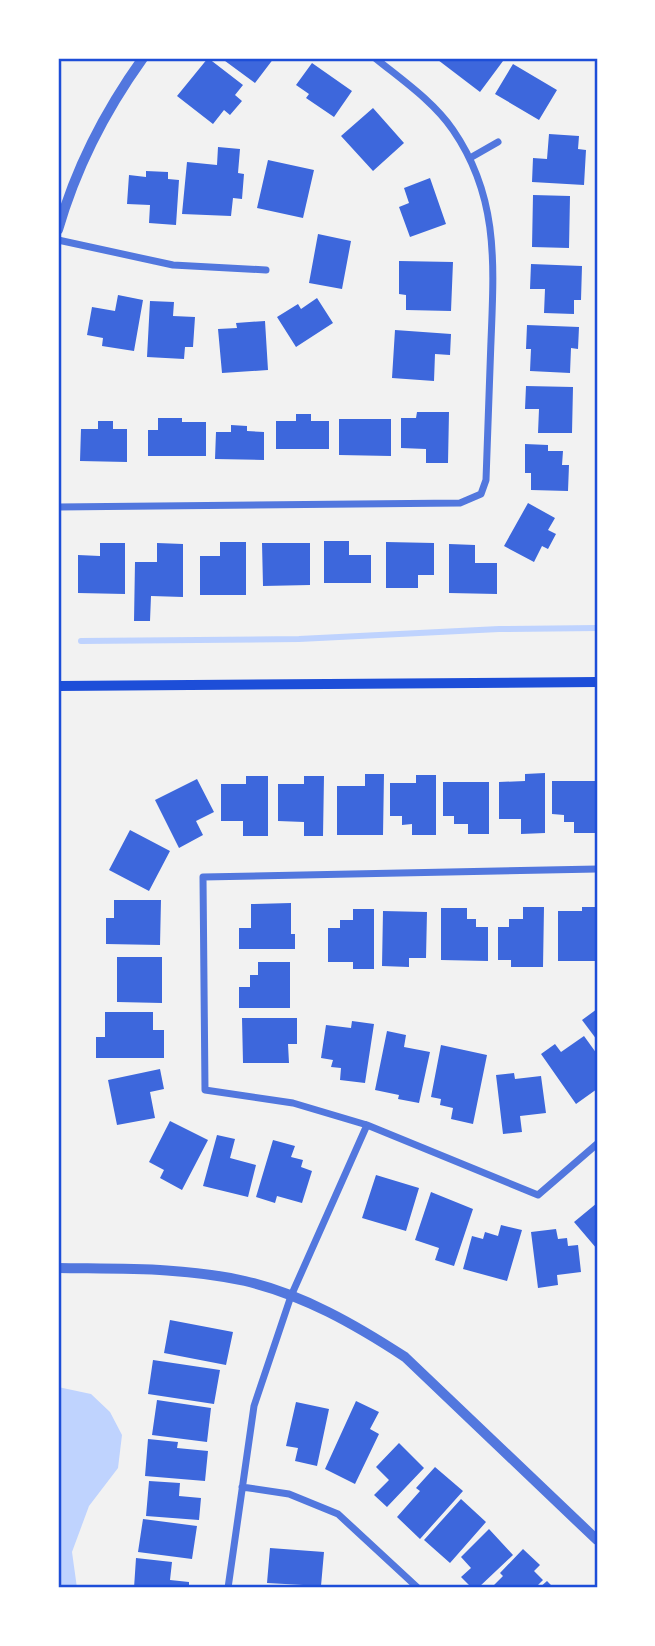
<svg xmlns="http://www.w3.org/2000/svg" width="655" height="1646" font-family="'Nunito Sans',sans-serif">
  <rect width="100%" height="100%" fill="#f2f2f2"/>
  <path fill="#bfd3fe" d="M58 1387 91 1394 110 1412 122 1435 118 1468 89 1506 72 1552 77 1588H58Z"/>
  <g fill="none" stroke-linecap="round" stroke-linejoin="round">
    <path stroke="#bfd3fe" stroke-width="6" d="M81 641 299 639 499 629 597 628"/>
  </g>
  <path fill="#3d67dc" d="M208 58 243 85 235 95 242 101 230 115 224 110 213 124 177 96Z
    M221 58H274L255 83Z
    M439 58H498L503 61 480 92 438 60Z
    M312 63 352 91 334 117 306 98 309 94 296 85Z
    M513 64 557 90 539 120 495 94Z
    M373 108 404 143 373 171 341 136Z
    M549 134 579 136 578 149 586 150 584 185 532 182 533 158 547 159Z
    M218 147 240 149 238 173 244 174 242 199 233 198 231 216 182 214 187 162 217 165Z
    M268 160 314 170 303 218 257 208Z
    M146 171 168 172V179L179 180 176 225 149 223 150 205 127 204 129 175 146 177Z
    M430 178 446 224 410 237 399 207 409 203 404 188Z
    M533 195 570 196 569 248 532 247Z
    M318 234 351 241 342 289 309 283Z
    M399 261 453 262 451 311 406 310V295L399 294Z
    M531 264 582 266 581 300H574V314L544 313 545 289H530Z
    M118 295 143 300 134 351 102 346 103 338 87 335 92 307 115 311Z
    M317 298 333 323 296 347 277 317 298 304 301 309Z
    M150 301 174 302 173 316 195 317 193 347H185L184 359 147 357Z
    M265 321 268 370 222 373 218 329 237 328 236 323Z
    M527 325 579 327 578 349 571 348 570 373 530 371 531 349H526Z
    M395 330 451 334 450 355 435 354 434 381 392 378Z
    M526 386 573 387 572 433H538L539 409H525Z
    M417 412H449L448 463H426V449L401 448V418H416Z
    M296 414H311V421H329V449H276V421H296Z
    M158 418H182V422H206V456H148V430H158Z
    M339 419H391V456L339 455Z
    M98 421H113V429H127V462L80 461 81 429H98Z
    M231 425 247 426V431L264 432V460L215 459 216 432H231Z
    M525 444 548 445V451H563L562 465H569L568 491 531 490V473H525Z
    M528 503 555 518 548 530 556 534 548 549 542 546 534 562 504 546Z
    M324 541H349V555H371V583H324Z
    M220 542H246V595H200V556H220Z
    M386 542 434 543V575H418V588H386Z
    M100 543H125V594L78 593V555L100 556Z
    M157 543 183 544V597L151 596 150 621H134L135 562H157Z
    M262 543H310V585L263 586Z
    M449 544 475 545V563H497V594L449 593Z
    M545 773V833L521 834V819H499V782L525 781V774Z
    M365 774H384L383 835H337V786H365Z
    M416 775H436V835H412V824L402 825V816H390V783H416Z
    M246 776H268V836H243V821H221V784H246Z
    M304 776H324L323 836H304V822L278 821V784H304Z
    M197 779 214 812 196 821 203 835 179 848 155 800Z
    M552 781H597V833H574V822H564V815L552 814Z
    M443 782H489V834H468V824H454V816H443Z
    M130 830 170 851 149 891 109 870Z
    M114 900H161L160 945 106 944V918H114Z
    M291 903V934H295V949H239V928H251V904Z
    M523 907H544L543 967H511V960H498V927H509V919H523Z
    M582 907H597V961H558V911H582Z
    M441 908H467V919H476V927H488V961L441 960Z
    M353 909H374V969H353V962H328V928H340V920H353Z
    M383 911 427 912 426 958H409V967L382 966Z
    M117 957H162V1003L117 1002Z
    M258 962H290V1008H239V987H250V975H258Z
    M597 1009V1040L582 1020Z
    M105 1012H153V1030H164V1058H96V1037H105Z
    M242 1018H297V1044H288L289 1063H243Z
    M352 1021 374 1024 365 1083 340 1080 341 1068 331 1067 333 1060 321 1058 326 1025 351 1028Z
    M387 1031 406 1035 404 1047 430 1052 419 1103 398 1099 399 1095 375 1090Z
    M584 1036 597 1054V1089L576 1104 541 1054 555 1044 561 1052Z
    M441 1045 487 1055 473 1124 451 1119 453 1108 440 1105 441 1099 431 1097Z
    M160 1069 164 1089 150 1092 155 1118 117 1125 108 1080Z
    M514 1073 515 1079 541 1076 546 1113 520 1116 522 1132 503 1134 496 1075Z
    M170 1121 208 1140 182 1190 160 1178 164 1170 149 1162Z
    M217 1135 235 1139 230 1158 256 1165 248 1197 203 1186Z
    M273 1140 295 1146 291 1157 303 1160 301 1167 312 1171 302 1203 277 1196 275 1203 256 1197Z
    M376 1175 419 1188 406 1231 362 1218Z
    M431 1192 473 1209 454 1266 435 1260 439 1248 415 1240Z
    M597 1203V1249L574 1222Z
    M501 1225 522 1230 507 1281 463 1269 472 1236 483 1239 485 1232 498 1236Z
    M556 1229 558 1239 567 1238 568 1246 578 1245 581 1272 557 1275 558 1285 538 1288 531 1232Z
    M170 1320 233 1332 226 1365 164 1353Z
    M153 1360 220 1370 214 1404 148 1394Z
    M157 1400 211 1408 207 1442 152 1435Z
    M356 1401 379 1412 370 1429 379 1434 355 1484 325 1469Z
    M296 1402 329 1409 317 1466 295 1461 298 1448 286 1446Z
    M148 1439 178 1442 177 1448 208 1451 205 1481 145 1476Z
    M399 1443 424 1468 387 1507 374 1495 389 1480 376 1467Z
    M435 1467 463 1491 420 1539 397 1517 420 1491 416 1488Z
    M149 1481 180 1483 179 1496 201 1498 199 1520 146 1516Z
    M461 1499 486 1522 450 1563 424 1540Z
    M143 1519 197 1526 192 1559 138 1552Z
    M489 1529 513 1555 478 1588H472L461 1577 471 1568 461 1557Z
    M270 1548 324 1552 321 1586 267 1583Z
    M523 1549 540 1565 534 1571 543 1580 535 1588H491L503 1576 500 1573Z
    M136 1558 172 1562 170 1580 189 1582V1588H134Z
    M547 1581 554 1588H539Z"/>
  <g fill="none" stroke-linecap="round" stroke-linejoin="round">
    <path stroke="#5277de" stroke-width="7" d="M470 158 498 142
      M58 240 173 265 266 270
      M58 507 460 503 481 494 486 480C488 433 489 387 491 341 494 264 499 197 453 130 433 101 402 80 375 58
      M597 869 203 877 205 1090 293 1103 367 1125 538 1195 597 1144
      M242 1487 289 1494 338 1514 418 1588
      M228 1588 254 1406 291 1296 367 1125"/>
    <path stroke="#5277de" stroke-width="10" d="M58 230C76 167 105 111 143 58
      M58 1268C120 1269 184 1267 245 1281 302 1294 356 1325 405 1357L597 1540"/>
    <path stroke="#1d4ed8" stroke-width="10" d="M58 686 597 682"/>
  </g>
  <rect width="655" height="1646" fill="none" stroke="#ffffff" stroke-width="119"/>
  <rect x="60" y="60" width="536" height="1526" fill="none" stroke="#1d4ed8" stroke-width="2.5"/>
</svg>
